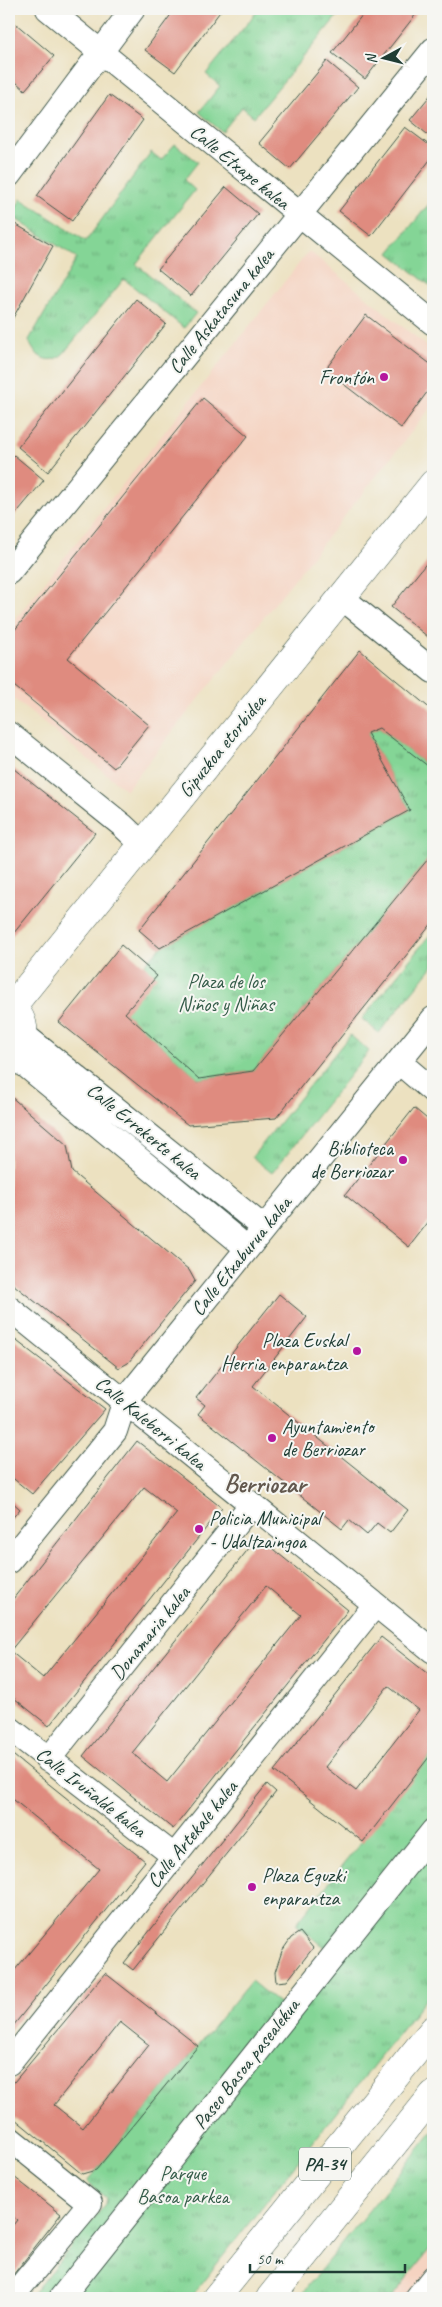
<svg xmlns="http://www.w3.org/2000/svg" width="442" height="2307" font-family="Caveat,sans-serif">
  <defs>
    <pattern id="grass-tufts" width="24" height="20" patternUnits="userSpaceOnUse" patternTransform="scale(1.25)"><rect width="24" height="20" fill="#84d596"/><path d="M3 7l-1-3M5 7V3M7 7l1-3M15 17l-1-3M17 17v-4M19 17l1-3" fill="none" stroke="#6bae7b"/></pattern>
  </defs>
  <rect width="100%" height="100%" fill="#f6f6f2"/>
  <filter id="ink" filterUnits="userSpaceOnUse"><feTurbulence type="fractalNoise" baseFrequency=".02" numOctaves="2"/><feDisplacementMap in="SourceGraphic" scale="10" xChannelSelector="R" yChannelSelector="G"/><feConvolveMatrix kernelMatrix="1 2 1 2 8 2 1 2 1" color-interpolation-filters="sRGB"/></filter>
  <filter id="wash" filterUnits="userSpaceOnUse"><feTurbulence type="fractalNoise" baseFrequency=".0096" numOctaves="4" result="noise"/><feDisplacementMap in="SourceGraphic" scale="20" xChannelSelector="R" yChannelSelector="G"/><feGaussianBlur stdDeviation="1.12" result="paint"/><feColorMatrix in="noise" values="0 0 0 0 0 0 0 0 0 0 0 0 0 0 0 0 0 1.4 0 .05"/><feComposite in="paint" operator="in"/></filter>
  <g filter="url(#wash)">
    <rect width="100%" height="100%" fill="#ece1c0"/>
    <path fill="#f5d3c1" d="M309 251 433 351V405L126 790 9 695V627Z
      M433 2245V2298H391Z"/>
    <path fill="url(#grass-tufts)" stroke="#528965" d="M259 9H343L254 117 242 107 222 132 199 112 220 86 206 74Z
      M175 144 198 162 184 180 195 190 136 264 196 313 184 328 124 279 63 354C48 367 33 355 29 340L77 258 11 216 21 199 86 241 151 152 161 160Z
      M433 199V288L389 253Z
      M379 728 433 770V853L253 1071 199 1079 125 1013 144 965 160 948 410 810 367 733Z
      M433 931V966L379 1033 362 1019Z
      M350 1035 369 1051 272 1173 252 1157Z
      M433 1752V1990L190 2298H29L105 2205 106 2198 87 2182 251 1981 282 2006 327 1949 296 1924Z
      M433 2131V2245L391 2298H298Z"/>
    <g id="blocks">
      <path fill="#df8b7f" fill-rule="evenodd" d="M175 9H222L175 72 145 50Z
        M367 9H420L365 79 332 53Z
        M9 18 54 56 25 90 9 76Z
        M327 61 358 87 290 169 259 143Z
        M433 92V139L410 120Z
        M109 95 143 120 72 221 37 196Z
        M405 127 433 148V156L371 236 339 211Z
        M226 187 258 214 191 296 158 269Z
        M15 224 53 246 9 325V235Z
        M136 299 166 324 48 472 18 447Z
        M366 315 433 366V384L401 428 325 370Z
        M203 398 248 436 68 658 149 725 114 768 9 682V637Z
        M14 455 44 480 9 522V461Z
        M433 555V641L391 607Z
        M360 650 433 711V770L379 728 367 733 410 810 160 948 139 930Z
        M9 765 95 833 9 939Z
        M433 853V922L276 1118 188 1125 59 1022 121 945 157 976 125 1013 199 1079 253 1071Z
        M9 1095 67 1145 72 1172 189 1270 195 1281 128 1363 119 1368 9 1281Z
        M414 1108 433 1124V1216L409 1247 345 1195Z
        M279 1294 307 1317 253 1386 408 1510 390 1533 377 1523 367 1535 349 1520 342 1529 198 1414 205 1405 196 1398Z
        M9 1335 105 1409 32 1494 9 1475Z
        M137 1441 222 1508 49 1726 9 1694V1604ZM144 1487 177 1513 43 1678 10 1651Z
        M9 1499 20 1509 9 1522Z
        M258 1537 348 1610 173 1829 83 1756ZM266 1586 301 1615 167 1782 132 1753Z
        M381 1637 433 1678V1752L363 1842 274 1771ZM388 1686 419 1710 356 1791 325 1767Z
        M9 1752 145 1861 9 2031V1977L99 1869 9 1796Z
        M267 1784 276 1792 133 1970 124 1963Z
        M300 1932 313 1948 287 1981 276 1982 275 1972 282 1951 291 1938Z
        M105 1973 198 2046 96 2170 82 2174 9 2114V2088ZM120 2022 149 2045 83 2128 54 2105Z
        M9 2173 61 2214 9 2280V2230L17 2220 9 2213Z"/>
    </g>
  </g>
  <g filter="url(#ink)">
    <use href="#blocks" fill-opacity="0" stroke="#3e5649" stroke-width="1"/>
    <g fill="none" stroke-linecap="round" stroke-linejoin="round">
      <defs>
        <path id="minor" d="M48 9 433 323
          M9 175 133 9
          M9 572 433 50
          M341 597 433 671
          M9 734 122 825 142 844
          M24 1035 263 1227
          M9 1060 24 1064 247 1248
          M399 1062 433 1091
          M9 1308 433 1651
          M9 1561 115 1431 125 1400 433 1019
          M9 1728 174 1856
          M48 1760 251 1505
          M9 2063 375 1605
          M9 2138 90 2203 11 2298
          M61 2298 433 1831
          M417 2298 433 2278"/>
        <path id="major" d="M9 1006C30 1020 26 1045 9 1059
          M11 1008 433 484"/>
        <path id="highway" d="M216 2298 433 2030
          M270 2298 433 2095"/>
      </defs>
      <use href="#minor" stroke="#3e5649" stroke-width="26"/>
      <use href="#major" stroke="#3e5649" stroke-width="29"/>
      <use href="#highway" stroke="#3e5649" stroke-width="29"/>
      <use href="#minor" stroke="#fff" stroke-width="24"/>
      <use href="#major" stroke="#fff" stroke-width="28"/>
      <use href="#highway" stroke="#fff" stroke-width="28"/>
    </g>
  </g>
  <g fill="#b5179e" stroke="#f6f6f2" stroke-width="2">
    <circle cx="384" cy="377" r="5"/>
    <circle cx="403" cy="1160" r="5"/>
    <circle cx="357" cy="1351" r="5"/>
    <circle cx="272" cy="1438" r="5"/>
    <circle cx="199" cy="1529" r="5"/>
    <circle cx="252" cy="1887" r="5"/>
  </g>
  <g text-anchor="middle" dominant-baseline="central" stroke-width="4" stroke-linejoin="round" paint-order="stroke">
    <rect fill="#f6f6f2" stroke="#60746d" stroke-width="1" x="299" y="2147.5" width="52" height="33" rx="4"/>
    <g font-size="19" font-weight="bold" fill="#1f3d34">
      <text x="325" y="2164">PA-34</text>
    </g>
    <g font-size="20" fill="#1f3d34" stroke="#f6f6f2">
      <text transform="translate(240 167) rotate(39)">Calle Etxape kalea</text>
      <text transform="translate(221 311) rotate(-51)">Calle Askatasuna kalea</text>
      <text transform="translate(222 746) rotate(-51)">Gipuzkoa etorbidea</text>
      <text transform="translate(144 1131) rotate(39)">Calle Errekerte kalea</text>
      <text transform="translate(241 1256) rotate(-51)">Calle Etxaburua kalea</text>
      <text transform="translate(151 1423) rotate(39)">Calle Kaleberri kalea</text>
      <text transform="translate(150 1633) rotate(-51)">Donamaria kalea</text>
      <text transform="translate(91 1792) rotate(38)">Calle Iruñalde kalea</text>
      <text transform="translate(192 1834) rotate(-51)">Calle Artekale kalea</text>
      <text transform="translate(246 2064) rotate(-52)">Paseo Basoa pasealekua</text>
    </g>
    <g font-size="20" fill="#1f3d34" stroke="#f6f6f2" text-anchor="end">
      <text x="374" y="377">Frontón</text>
      <text x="393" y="1148">Biblioteca<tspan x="393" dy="23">de Berriozar</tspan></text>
      <text x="347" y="1340">Plaza Euskal<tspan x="347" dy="23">Herria enparantza</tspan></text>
      <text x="282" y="1426" text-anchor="start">Ayuntamiento<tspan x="282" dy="23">de Berriozar</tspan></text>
      <text x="209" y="1518" text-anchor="start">Policia Municipal<tspan x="209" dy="23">- Udaltzaingoa</tspan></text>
      <text x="262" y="1875" text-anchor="start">Plaza Eguzki<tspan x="262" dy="23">enparantza</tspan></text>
    </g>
    <g font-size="20" fill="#335b48" stroke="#f6f6f2">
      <text x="226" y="981">Plaza de los<tspan x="226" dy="23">Niños y Niñas</tspan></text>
      <text x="183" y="2173">Parque<tspan x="183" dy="23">Basoa parkea</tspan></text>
    </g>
    <g font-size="25" font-weight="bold" fill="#62584e" stroke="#f6f6f2">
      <text x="265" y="1484">Berriozar</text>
    </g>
  </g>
  <rect width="442" height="2307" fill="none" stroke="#f6f6f2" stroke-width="30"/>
  <g transform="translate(384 58) rotate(263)" stroke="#f6f6f2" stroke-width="4" paint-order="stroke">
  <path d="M0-4L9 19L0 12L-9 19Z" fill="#1f3d34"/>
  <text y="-8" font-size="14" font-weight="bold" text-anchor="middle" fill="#1f3d34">N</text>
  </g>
  <path d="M250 2264v8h155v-8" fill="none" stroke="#1f3d34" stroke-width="2.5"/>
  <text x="257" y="2264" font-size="15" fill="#1f3d34" stroke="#f6f6f2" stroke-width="4" paint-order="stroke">50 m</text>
</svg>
